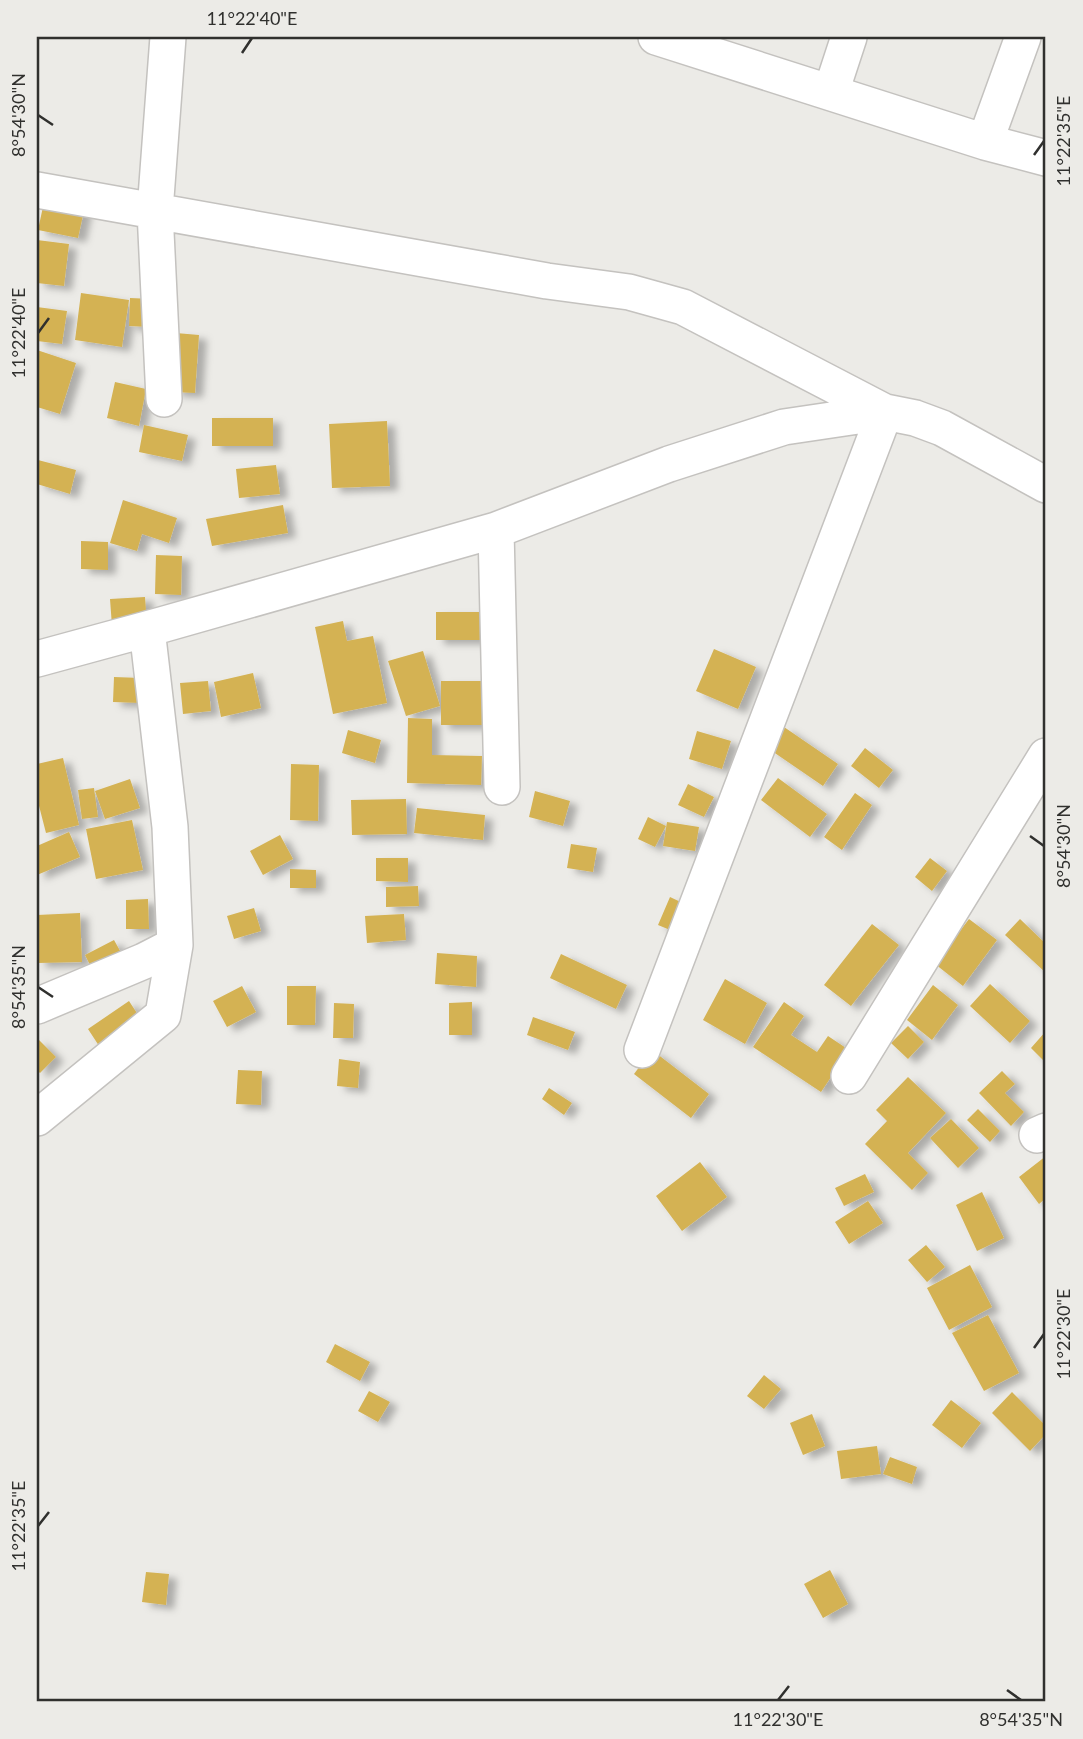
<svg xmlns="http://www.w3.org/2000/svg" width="1083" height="1739" font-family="Lato,sans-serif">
  <defs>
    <filter id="shadow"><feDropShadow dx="8" dy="4.5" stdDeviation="3.5" flood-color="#0004"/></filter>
  </defs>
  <rect width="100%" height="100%" fill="#ecebe7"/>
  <path fill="#d4b253" filter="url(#shadow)" d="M47 188 87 197 78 238 38 230Z
    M37 240 69 244 64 286 37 283Z
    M81 293 129 300 122 347 75 340Z
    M130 298 152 299 150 327 129 326Z
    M37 307 67 311 62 344 37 341Z
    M176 333 199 335 195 393 173 392Z
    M37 350 76 363 60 414 37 407Z
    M115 382 146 389 139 426 107 418Z
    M212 418H273V446H212Z
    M387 421 390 486 332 488 329 424Z
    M144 425 188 435 182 461 139 452Z
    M38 460 76 470 70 494 37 484Z
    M276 465 280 494 239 498 236 469Z
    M123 500 177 518 169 543 142 534 137 551 110 543Z
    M283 505 288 533 212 546 206 519Z
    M81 541 108 542V570L81 569Z
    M156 555 182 556 181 595 155 594Z
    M145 597 147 624 112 626 110 599Z
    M436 612H488L489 640H436Z
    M343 621 347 641 373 636 387 703 333 714 315 627Z
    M714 649 756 667 738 709 696 691Z
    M423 651 440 706 406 716 388 661Z
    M253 673 261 708 221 717 214 682Z
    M114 677 141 678V703L113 702Z
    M208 681 211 711 183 714 180 683Z
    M441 681H484V725H441Z
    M408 718 432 719V755L482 756 481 785 407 783Z
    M784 727 838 764 823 786 769 749Z
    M348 730 381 740 375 763 342 753Z
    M697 731 731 741 722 769 689 759Z
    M865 748 893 770 879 788 851 766Z
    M63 758 79 825 46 833 37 798V764Z
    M291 764 319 765 318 821 290 820Z
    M778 778 827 814 810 837 761 800Z
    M130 779 140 808 105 819 95 791Z
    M688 784 714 797 704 817 678 805Z
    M94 788 98 817 82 819 78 790Z
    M535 791 570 801 563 826 529 817Z
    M855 793 872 805 842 850 824 837Z
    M406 799 407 834 352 835 351 800Z
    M417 808 485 815 483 840 414 833Z
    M648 817 666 826 655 847 638 839Z
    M132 820 143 870 96 879 86 829Z
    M667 822 699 827 695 851 663 846Z
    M69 832 80 857 37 875V846Z
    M280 835 293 859 263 875 250 851Z
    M571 844 597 848 593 872 567 868Z
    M376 858H408V882L376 881Z
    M930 858 947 871 932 891 915 877Z
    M290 869 316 870V888H290Z
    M418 886 419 906 386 907V887Z
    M670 897 687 905 675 932 658 925Z
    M148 899 149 929H126V900Z
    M254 908 261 931 234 939 227 916Z
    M80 913 82 962 38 963 37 915Z
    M404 914 406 940 367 943 365 916Z
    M969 919 997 940 963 986 935 964Z
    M1020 919 1046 944V973L1005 935Z
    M872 924 899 945 851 1006 824 985Z
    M114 940 124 958 94 973 85 955Z
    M437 953 477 956 476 987 435 984Z
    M561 954 627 985 616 1009 550 978Z
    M725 979 767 1003 745 1044 703 1020Z
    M990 984 1030 1021 1010 1043 970 1006Z
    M933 985 958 1005 932 1040 907 1020Z
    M242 986 256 1012 227 1027 213 1001Z
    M287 986H316L315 1025H287Z
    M129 1001 146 1027 105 1055 88 1029Z
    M472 1002V1035H449V1003Z
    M784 1002 804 1016 791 1035 817 1052 828 1036 849 1050 821 1092 753 1047Z
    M334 1003 354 1004 353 1038H333Z
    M533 1017 575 1032 568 1050 527 1035Z
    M908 1026 924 1042 908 1059 891 1043Z
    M1046 1031V1063L1031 1048Z
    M37 1038 56 1057 40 1073 37 1070Z
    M652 1050 709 1094 691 1118 634 1074Z
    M339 1059 360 1062 358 1088 337 1086Z
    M238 1070 262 1071 261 1105 236 1104Z
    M1002 1071 1015 1084 1005 1093 1024 1112 1011 1126 979 1093Z
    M908 1077 946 1113 908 1153 928 1173 912 1190 865 1144 887 1121 876 1110Z
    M549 1088 572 1103 564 1115 542 1099Z
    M978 1109 1000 1131 990 1142 967 1120Z
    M951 1119 979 1148 958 1168 930 1138Z
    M1046 1156V1198L1039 1204 1019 1177Z
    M700 1162 727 1197 682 1231 656 1196Z
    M865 1174 874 1192 844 1206 835 1188Z
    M982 1192 1004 1238 977 1251 956 1205Z
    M868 1201 883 1223 849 1244 835 1222Z
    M926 1245 945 1267 927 1282 908 1260Z
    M970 1265 992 1307 949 1330 927 1288Z
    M988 1315 1019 1373 984 1391 952 1333Z
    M335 1344 370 1362 360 1381 326 1362Z
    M764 1375 781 1389 764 1409 747 1396Z
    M369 1391 390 1402 378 1422 358 1411Z
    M1012 1392 1046 1426V1434L1030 1451 992 1413Z
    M951 1400 981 1423 962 1448 932 1425Z
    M812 1414 825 1446 803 1455 790 1423Z
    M877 1446 881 1474 841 1479 837 1451Z
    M890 1457 917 1467 912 1484 883 1474Z
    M830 1570 848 1604 823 1618 804 1584Z
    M146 1572 169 1574 166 1605 142 1602Z"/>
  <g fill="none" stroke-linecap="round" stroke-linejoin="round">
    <defs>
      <path id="minor" d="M656 37 985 142 1046 158
        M831 92 849 37
        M985 142 1023 37
        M37 190 547 281 629 292 683 307 885 412 642 1050
        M164 399 155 211 168 37
        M496 530 502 787
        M37 659 147 629 496 530 669 464 784 427 885 412 915 418 942 428 1046 485
        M37 1006 144 961 175 945
        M849 1076 1046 756
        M37 1118 163 1015 175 945 170 827 147 629
        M1037 1135 1046 1131"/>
    </defs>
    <use href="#minor" stroke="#c4c2bf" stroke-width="38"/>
    <use href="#minor" stroke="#fff" stroke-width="35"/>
  </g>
  <path fill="none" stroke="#30302e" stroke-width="2.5" d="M242 53 252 38M38 115 53 125M1034 155 1044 141M38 333 49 318M1030 836 1044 846M38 987 53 997M1034 1348 1044 1334M38 1526 49 1512M1007 1690 1021 1700M778 1700 789 1686"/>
  <rect width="1083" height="1739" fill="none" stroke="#ecebe7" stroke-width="77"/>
  <rect x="38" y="38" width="1006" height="1662" fill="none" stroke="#30302e" stroke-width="2.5"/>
  <g font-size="18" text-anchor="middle" fill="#30302e">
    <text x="252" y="25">11°22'40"E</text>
    <text transform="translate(19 115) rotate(-90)" y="6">8°54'30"N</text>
    <text transform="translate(1064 141) rotate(-90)" y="6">11°22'35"E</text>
    <text transform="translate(19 333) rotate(-90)" y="6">11°22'40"E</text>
    <text transform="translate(1064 846) rotate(-90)" y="6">8°54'30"N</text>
    <text transform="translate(19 987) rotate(-90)" y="6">8°54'35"N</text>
    <text transform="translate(1064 1334) rotate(-90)" y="6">11°22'30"E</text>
    <text transform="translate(19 1526) rotate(-90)" y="6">11°22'35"E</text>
    <text x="778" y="1726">11°22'30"E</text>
    <text x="1021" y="1726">8°54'35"N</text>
  </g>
</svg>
